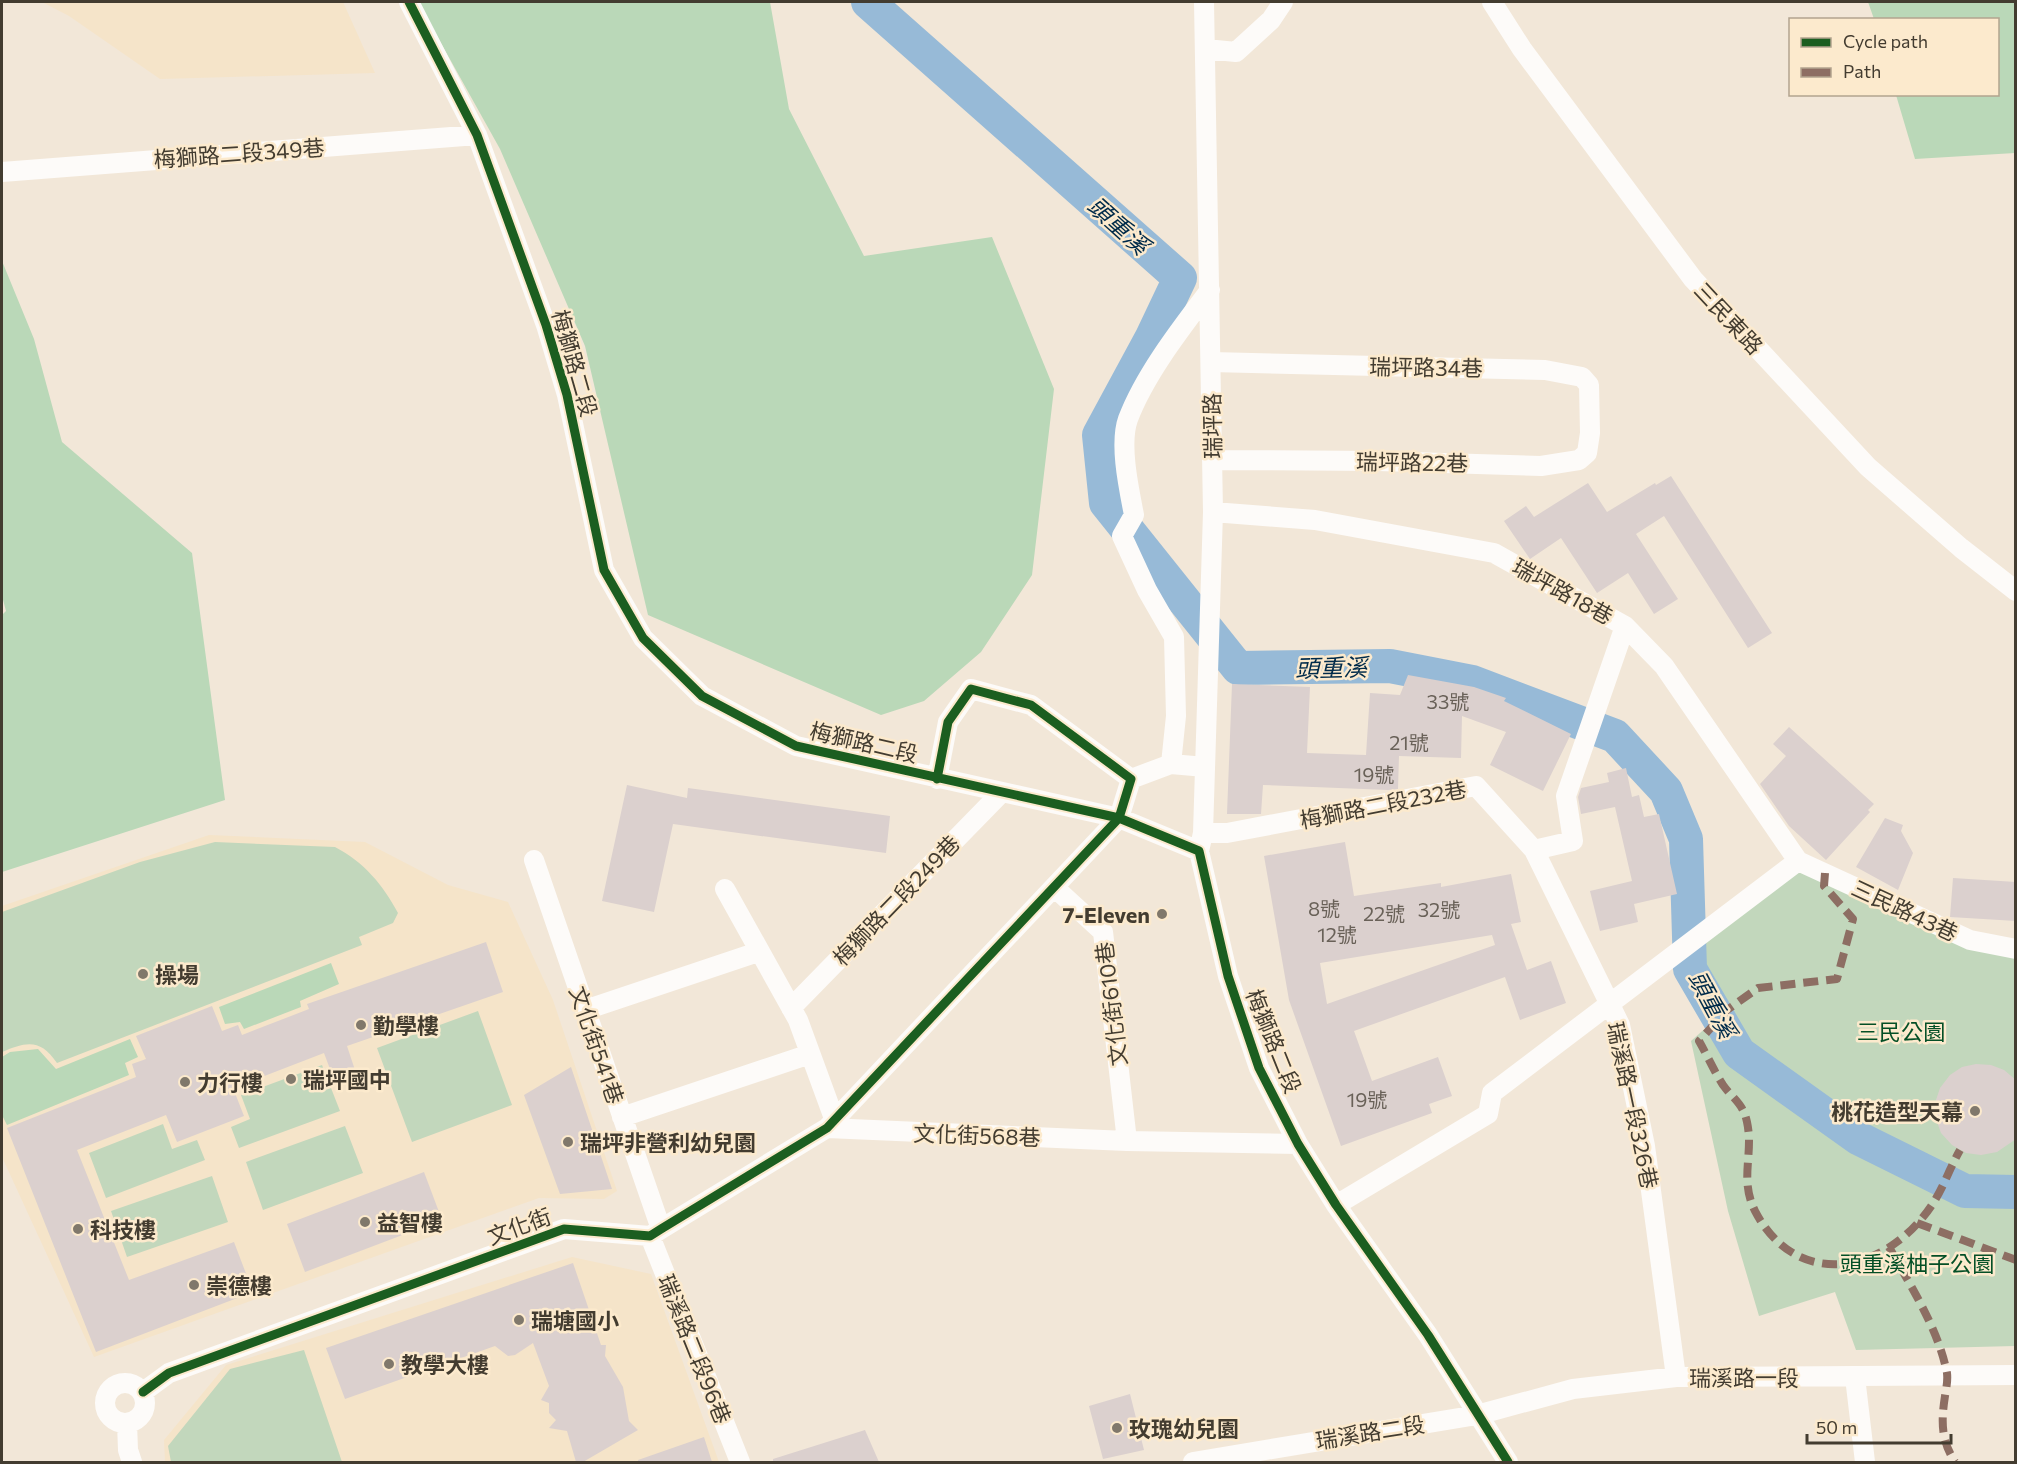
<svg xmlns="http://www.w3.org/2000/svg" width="2017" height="1464" font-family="Commissioner,'Noto Sans TC',sans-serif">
  <rect width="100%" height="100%" fill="#f2e7d8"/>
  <path fill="#f5e4c9" d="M42 2H343L375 73 160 79 69 16Z
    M209 835 365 842 448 885 508 902 553 1000 617 1191 604 1199 539 1198 94 1357 2 1157V906Z
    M572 1257 651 1274 719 1462H165L164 1440 226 1365Z"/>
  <path fill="#c2d7bc" d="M215 842 335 847C364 862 383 885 398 913L393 923 359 937 362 945 57 1063C41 1039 27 1041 2 1052V912L140 862Z
    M1798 861 2015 956V1346L1856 1350 1835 1292 1759 1316 1728 1211 1691 1041 1718 1017 1690 969 1689 938Z
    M478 1011 512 1105 412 1142 377 1048Z
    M322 1065 340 1111 239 1148 231 1127 250 1119 241 1095Z
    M163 1124 172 1149 197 1140 205 1160 106 1198 89 1153Z
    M345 1126 363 1173 263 1210 246 1162Z
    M212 1176 228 1222 127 1257 111 1211Z
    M304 1350 342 1462H171L168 1446 230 1369Z"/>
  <path fill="#bad8b8" d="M418 2H770L789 109 864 256 992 237 1054 389 1032 575 981 652 924 701 881 715 648 615 585 346 500 149Z
    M1868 2H2015V153L1915 159 1896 95 1998 94V20L1874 19Z
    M2 261 34 339 62 442 192 553 225 800 2 872V615L6 611 2 596Z
    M331 963 339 984 300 1001 301 1007 244 1029 240 1022 225 1024 219 1007Z
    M130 1039 138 1057 125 1063 129 1075 7 1125 2 1115V1057L10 1052 38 1049 56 1069Z"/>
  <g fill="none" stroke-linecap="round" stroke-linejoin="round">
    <path stroke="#97bad7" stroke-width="34" d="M868 2 1180 278 1152 337 1099 435 1106 503 1238 668 1390 666 1472 682 1615 736 1666 791 1686 839 1690 969 1739 1053 1858 1138 1965 1191 2016 1192"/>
  </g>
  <path fill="#dbd0ce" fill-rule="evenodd" d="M1671 476 1772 633 1748 648 1664 516 1636 534 1678 599 1654 614 1628 573 1597 593 1561 538 1530 559 1504 521 1526 506 1534 517 1588 483 1607 512 1655 483 1656 485Z
    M1408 675 1474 687 1506 698 1504 701 1571 734 1543 791 1490 765 1506 732 1462 716 1461 758 1399 756 1398 789 1388 790 1263 785 1261 814H1227L1232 684 1310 687 1307 753 1366 755 1370 693 1400 695Z
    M1789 727 1874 804 1868 810 1870 812 1826 860 1789 826 1760 784 1786 756 1773 744Z
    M1626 768 1632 797 1639 795 1644 817 1659 814 1677 894 1634 904 1638 922 1600 931 1590 891 1632 881 1615 807 1581 814 1578 797 1581 788 1609 782 1607 773Z
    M627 785 687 798 688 788 890 816 886 853 673 824 654 912 602 901Z
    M1885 818 1903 825 1901 831 1913 853 1898 890 1856 867Z
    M1345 842 1354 896 1441 883V887L1511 874 1521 922 1511 924 1527 970 1551 961 1566 1003 1520 1020 1505 977 1354 1031 1372 1081 1438 1057 1452 1096 1429 1104 1432 1113 1341 1146 1289 1000 1264 856ZM1492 935 1495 945 1327 1004 1320 963Z
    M1953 878 2016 882V921L1950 917Z
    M486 942 503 992 347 1046 355 1070 333 1077 324 1053 233 1088 244 1116 177 1142 166 1115 77 1150 129 1280 234 1242 253 1292 96 1352 7 1128 136 1077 132 1064 146 1059 136 1036 212 1006 222 1031 238 1025 242 1035 309 1009 307 1004Z
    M1976 1064 1991 1065 2004 1070 2016 1080V1139L1997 1152 1981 1155 1966 1153 1952 1145 1941 1133 1936 1119 1935 1103 1940 1088 1950 1075 1962 1067Z
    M571 1067 612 1189 560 1194 524 1095Z
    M424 1172 442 1220 305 1272 287 1224Z
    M573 1263 601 1345H606L605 1356 623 1387 629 1421 638 1430 583 1462H576L567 1431 549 1428 556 1420 549 1413V1403L541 1400 549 1386 533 1343 515 1355 508 1356 495 1346 345 1399 326 1348Z
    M1130 1394 1144 1450 1103 1459 1089 1406Z
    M865 1430 879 1462H773V1459Z
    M704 1437 712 1462H638V1460Z"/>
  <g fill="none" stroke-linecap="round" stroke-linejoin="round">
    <path stroke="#fdfbf9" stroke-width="20" d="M409 2 477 135 546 325 567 395 604 570 643 638 702 696 796 746 1119 818 1199 851 1228 976 1259 1068 1298 1144 1336 1205 1428 1335 1508 1462
      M1492 2 1522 49 1693 279 1868 467 1961 548 2016 591
      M1206 49 1236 52 1271 20 1283 2
      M2 172 477 135
      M1211 362 1545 370 1582 377 1589 385 1590 433 1587 453 1579 460 1541 466 1378 461 1213 460
      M1213 512 1315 520 1494 553 1625 626 1664 666 1798 861
      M1171 764 1176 716 1174 637 1147 590 1122 536 1134 515C1129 489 1119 444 1128 419 1145 374 1182 327 1210 290
      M1131 779 1171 764 1205 767
      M1203 833H1227L1476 786 1534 850 1573 841 1566 796 1625 626
      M1534 850 1620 1025 1645 1146 1676 1377
      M1199 851 1203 833 1213 512 1204 2
      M534 860 661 1229
      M1798 861 1970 940 2016 949
      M1055 888 1103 932 1127 1141
      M725 889 798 1020 835 1121
      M791 1008 1001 793
      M585 1010 758 952
      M622 1117 810 1054
      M827 1128 1127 1141 1298 1144
      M1336 1205 1488 1114 1492 1093 1798 861
      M650 1236 740 1462
      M1855 1377 1865 1462
      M105 1403a20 20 0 1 1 40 0a20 20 0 1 1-40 0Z
      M143 1392 169 1373 564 1229 650 1236 661 1229 827 1128 1119 818 1131 779 1031 705 971 689 948 722 937 779
      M127 1423 128 1450 132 1462
      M1193 1462 1477 1415 1573 1389 1676 1377 2016 1375"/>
    <path stroke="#8d6e63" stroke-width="8" stroke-dasharray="15 8" stroke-linecap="butt" d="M1825 873 1824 886 1853 919 1837 979 1758 988 1727 1010 1699 1041C1707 1055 1714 1071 1723 1085 1733 1099 1743 1103 1747 1122 1754 1154 1739 1179 1755 1211 1794 1286 1875 1276 1923 1217 1942 1194 1946 1175 1960 1150
      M1917 1223 2016 1260
      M1889 1247C1911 1287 1938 1328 1947 1373 1948 1381 1946 1389 1945 1396 1941 1422 1941 1440 1955 1462"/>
    <defs>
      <path id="cycleway" d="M409 2 477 135 546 325 567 395 604 570 643 638 702 696 796 746 1119 818 1199 851 1228 976 1259 1068 1298 1144 1336 1205 1428 1335 1508 1462
        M143 1392 169 1373 564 1229 650 1236 661 1229 827 1128 1119 818 1131 779 1031 705 971 689 948 722 937 779"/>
    </defs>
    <use href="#cycleway" stroke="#fceacd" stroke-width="13"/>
    <use href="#cycleway" stroke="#1b5e20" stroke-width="9"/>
  </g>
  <g fill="#80786b" stroke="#fceacd" stroke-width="2">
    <circle cx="1162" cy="914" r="6"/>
    <circle cx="143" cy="974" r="6"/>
    <circle cx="361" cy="1025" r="6"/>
    <circle cx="291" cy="1079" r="6"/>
    <circle cx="185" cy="1082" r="6"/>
    <circle cx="1975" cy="1111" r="6"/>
    <circle cx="568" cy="1142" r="6"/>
    <circle cx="365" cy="1222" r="6"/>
    <circle cx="78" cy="1229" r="6"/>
    <circle cx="194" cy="1285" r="6"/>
    <circle cx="519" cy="1320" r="6"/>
    <circle cx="389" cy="1364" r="6"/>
    <circle cx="1117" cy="1428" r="6"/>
  </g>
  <g text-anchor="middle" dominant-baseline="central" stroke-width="5" stroke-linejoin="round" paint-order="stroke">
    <g font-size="20" fill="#696158">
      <text x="1448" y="701">33號</text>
      <text x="1409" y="742">21號</text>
      <text x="1374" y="774">19號</text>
      <text x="1324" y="908">8號</text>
      <text x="1439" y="909">32號</text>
      <text x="1384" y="913">22號</text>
      <text x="1337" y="934">12號</text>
      <text x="1367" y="1099">19號</text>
    </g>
    <g font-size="22" fill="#433c30" stroke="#fceacd">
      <text transform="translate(239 153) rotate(-4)">梅獅路二段349巷</text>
      <text transform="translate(1729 318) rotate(47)">三民東路</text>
      <text transform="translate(575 363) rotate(74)">梅獅路二段</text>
      <text transform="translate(1426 367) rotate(1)">瑞坪路34巷</text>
      <text transform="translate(1212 426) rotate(-91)">瑞坪路</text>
      <text transform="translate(1412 462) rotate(1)">瑞坪路22巷</text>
      <text transform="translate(1563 591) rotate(29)">瑞坪路18巷</text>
      <text transform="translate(864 742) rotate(13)">梅獅路二段</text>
      <text transform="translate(1383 804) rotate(-11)">梅獅路二段232巷</text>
      <text transform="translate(896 900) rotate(-46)">梅獅路二段249巷</text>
      <text transform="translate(1905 910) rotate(25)">三民路43巷</text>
      <text transform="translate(1111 1004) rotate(-97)">文化街610巷</text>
      <text transform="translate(1274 1041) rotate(68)">梅獅路二段</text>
      <text transform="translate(597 1045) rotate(71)">文化街541巷</text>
      <text transform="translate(1633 1105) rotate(78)">瑞溪路一段326巷</text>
      <text transform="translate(977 1135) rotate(2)">文化街568巷</text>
      <text transform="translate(519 1226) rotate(-20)">文化街</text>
      <text transform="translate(695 1349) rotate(68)">瑞溪路二段96巷</text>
      <text x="1744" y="1377">瑞溪路一段</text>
      <text transform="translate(1370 1432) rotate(-9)">瑞溪路二段</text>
    </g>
    <g font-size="22" font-weight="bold" fill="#433c30" stroke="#fceacd" text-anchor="start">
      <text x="1150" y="914" text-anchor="end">7-Eleven</text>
      <text x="155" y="974">操場</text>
      <text x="373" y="1025">勤學樓</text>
      <text x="303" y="1079">瑞坪國中</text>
      <text x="197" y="1082">力行樓</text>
      <text x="1963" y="1111" text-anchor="end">桃花造型天幕</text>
      <text x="580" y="1142">瑞坪非營利幼兒園</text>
      <text x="377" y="1222">益智樓</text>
      <text x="90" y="1229">科技樓</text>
      <text x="206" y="1285">崇德樓</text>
      <text x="531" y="1320">瑞塘國小</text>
      <text x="401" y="1364">教學大樓</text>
      <text x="1129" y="1428">玫瑰幼兒園</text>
    </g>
    <g font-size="22" fill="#044f26" stroke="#fceacd">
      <text x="1901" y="1031">三民公園</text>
      <text x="1917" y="1263">頭重溪柚子公園</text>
    </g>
    <g font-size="24" font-style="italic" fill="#002b4a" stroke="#fceacd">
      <text transform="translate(1119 225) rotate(42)">頭重溪</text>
      <text transform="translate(1331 667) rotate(-1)">頭重溪</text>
      <text transform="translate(1713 1004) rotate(62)">頭重溪</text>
    </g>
  </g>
  <rect width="2017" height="1464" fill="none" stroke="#433c30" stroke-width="6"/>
  <rect x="1789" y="18" width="210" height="78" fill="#fceacd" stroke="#b2a48e" stroke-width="1.5"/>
  <rect x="1801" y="38" width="30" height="9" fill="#1b5e20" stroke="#b2a48e" stroke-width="1.5"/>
  <text x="1843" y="48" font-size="18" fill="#433c30">Cycle path</text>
  <rect x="1801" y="68" width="30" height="9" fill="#8d6e63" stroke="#b2a48e" stroke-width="1.5"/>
  <text x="1843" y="78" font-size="18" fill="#433c30">Path</text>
  <path d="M1807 1434v9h144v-9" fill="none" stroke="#433c30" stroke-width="3"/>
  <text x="1816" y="1434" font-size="18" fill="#433c30" stroke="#fceacd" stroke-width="4.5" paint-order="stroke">50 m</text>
</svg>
